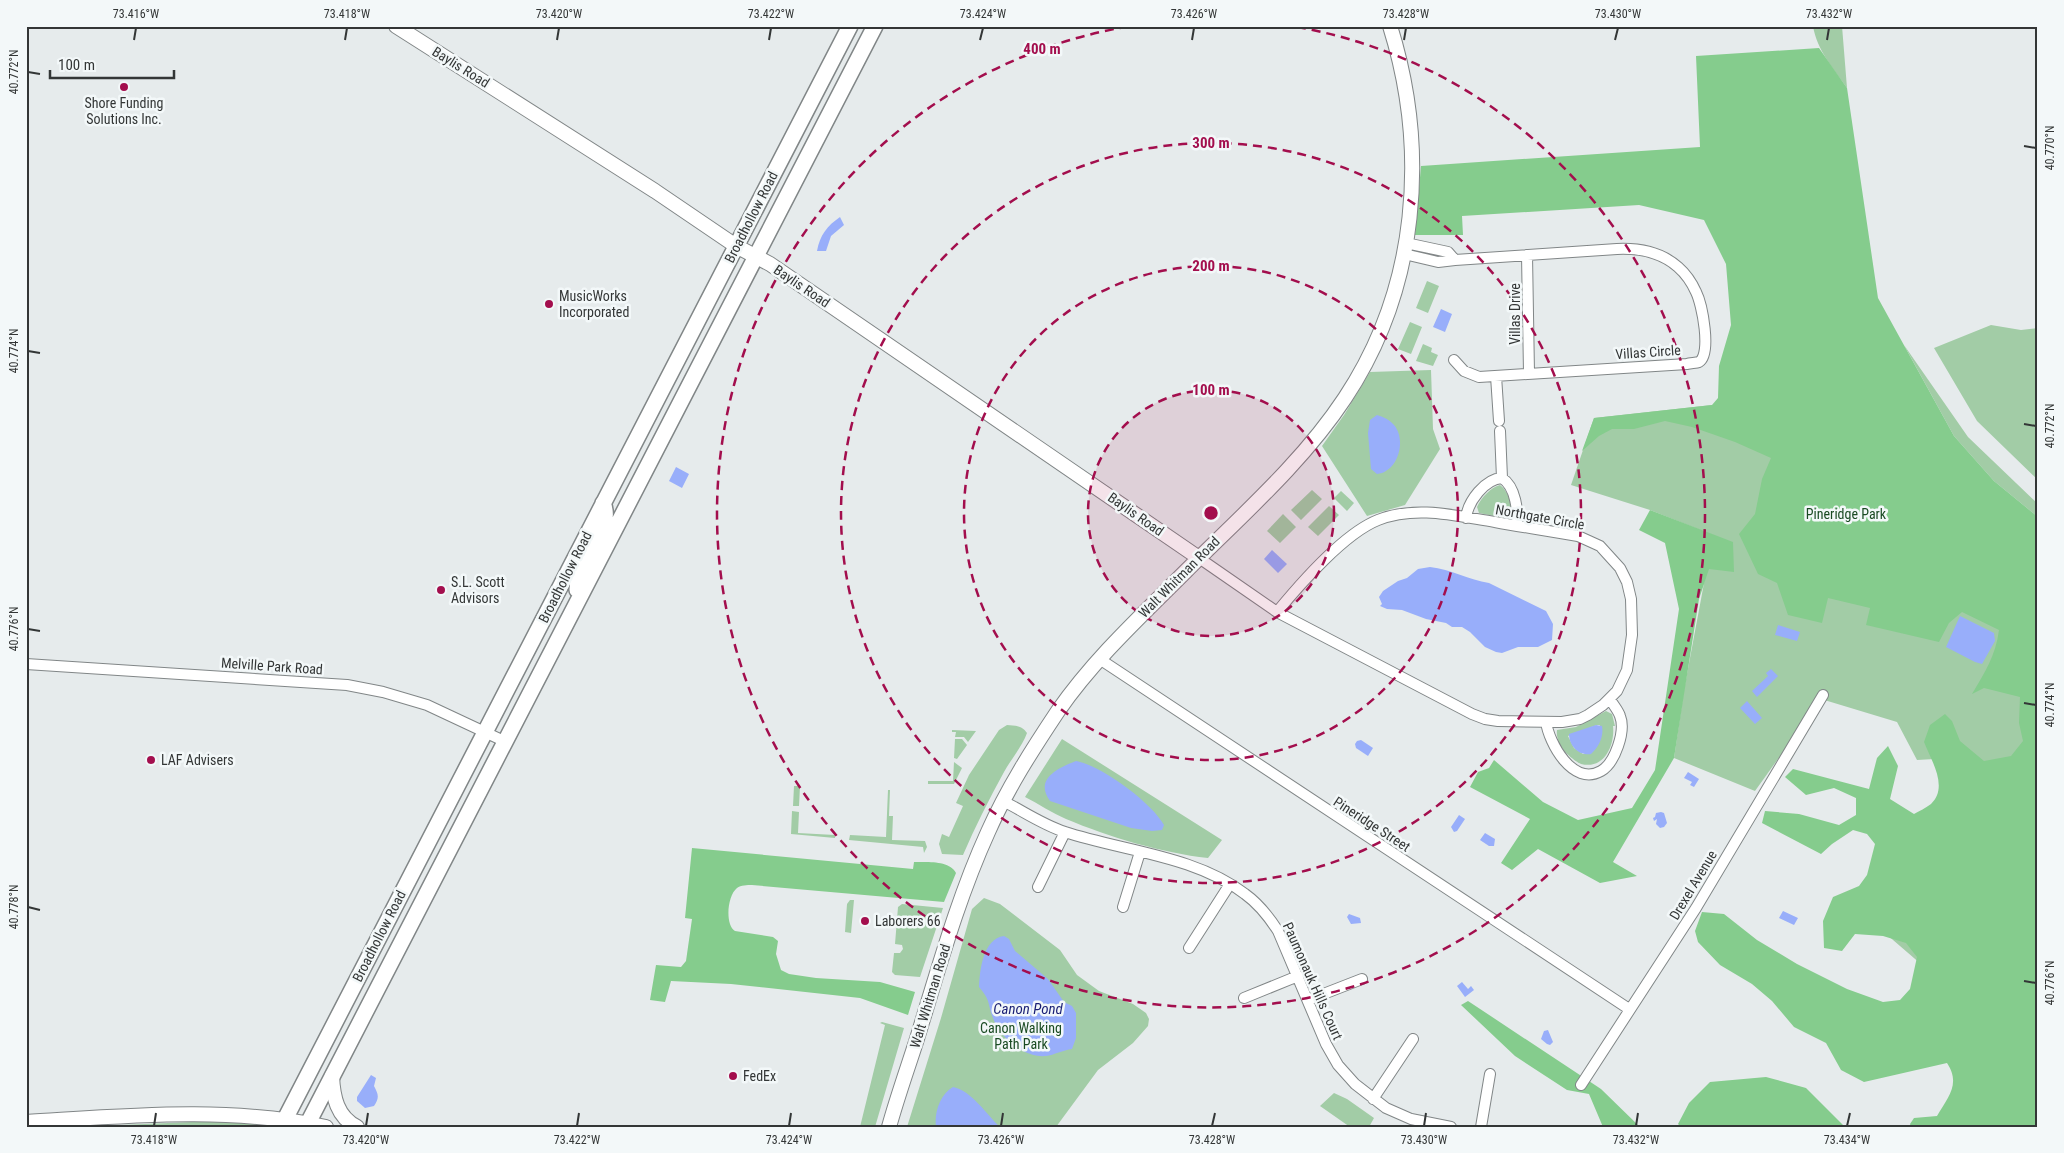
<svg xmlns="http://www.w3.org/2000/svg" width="2064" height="1153" font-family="'Roboto Condensed',sans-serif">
  <rect width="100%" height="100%" fill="#e6ebec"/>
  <path fill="#a2cca6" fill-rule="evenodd" d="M1813 26H1842L1847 88C1833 68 1817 50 1813 26Z
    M1427 281 1439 286 1428 313 1416 308Z
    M1410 322 1422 327 1411 354 1398 349Z
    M1991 325 2021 330 2038 328V480L1977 421 1934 348Z
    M1423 344 1432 348 1431 352 1438 355 1433 366 1416 361Z
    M1904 345 1968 437 2038 504V517L1994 481 1954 436Z
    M1431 370 1433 429 1440 449 1405 505 1367 516 1322 446 1344 415 1370 372Z
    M1712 405 2038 531V1127L2001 1033 1864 915 1937 823 1952 758 1917 760 1897 722 1821 699 1755 791 1674 758 1684 690 1713 535 1650 510 1571 485 1594 418Z
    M1500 485C1508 490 1513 507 1511 515L1504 518 1479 513 1477 507C1481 498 1491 487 1500 485Z
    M1312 490 1322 499 1301 520 1291 510Z
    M1341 491 1354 503 1347 511 1334 498Z
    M1329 506 1339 515 1318 536 1308 527Z
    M1283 514 1296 527 1280 543 1267 531Z
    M1606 711 1612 714 1615 726H1613C1615 743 1606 770 1581 764 1569 758 1555 744 1557 730L1576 727ZM1597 725H1600L1587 754H1583L1574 748 1568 736Z
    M1007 725C1015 726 1022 725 1027 733 1022 747 1011 759 1004 772 989 799 975 827 963 855L942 854 939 844 942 834 949 837 963 806 956 803 969 775 999 730Z
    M952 730 976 731 968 742 964 737H955L956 732H952Z
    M955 739H962L967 745 957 759 954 758Z
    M1062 739 1222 840 1208 858C1162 853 1109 837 1066 819 1052 813 1039 804 1025 797Z
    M954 762 962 768 954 784H928V781H953Z
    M794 786H800L799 806H793Z
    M888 790H890L889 816H893L892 840 925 841 927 847 924 853 923 847 849 840 850 835 886 837Z
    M792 811 799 812 798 833 835 835V838L791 834Z
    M984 898 1000 904 1060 950 1077 975 1099 991 1133 1004 1146 1013 1149 1019 1148 1026 1133 1043 1098 1070 1056 1127H907L941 1018 972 909Z
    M850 900H854L851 933 845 932 847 904Z
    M902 904 943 908 920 977 895 975 892 972 894 953H900L903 949 902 945 895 944 898 907Z
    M882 1022 904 1028 875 1127H860L885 1025 880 1023Z
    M1334 1093 1347 1099 1374 1118 1369 1127H1350L1320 1106Z
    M215 1121 264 1124 263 1127H74Z"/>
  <path fill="#85cc8d" d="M1819 48 1847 88 1878 298 1954 436 1994 481 2038 517V1127H1911L1910 1124 1914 1118 1937 1116C1948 1097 1961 1084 1947 1063L1864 1082 1841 1070 1826 1043 1794 1027 1772 1001 1752 984 1720 965 1698 942 1695 931 1702 912 1724 914 1757 940 1797 964 1847 989 1883 1002 1900 1000 1910 989 1917 957 1906 943 1883 936 1855 934 1842 951 1824 948 1823 921 1833 897 1859 886 1867 875 1875 844 1867 834 1853 830 1832 844 1821 854 1762 823 1765 811 1799 814 1839 825 1856 815V798L1834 788 1806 795 1785 777 1793 769 1869 789 1877 758 1888 746 1898 766 1890 799 1914 814C1919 811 1926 808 1931 804 1949 787 1931 760 1924 742L1930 725 1945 714 1952 721 1960 741 1984 761 2011 756 2023 741 2019 723 2020 697 1984 688 1972 694C1984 674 1996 655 1999 630L1962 612 1949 623 1939 642 1866 625 1870 608 1828 598 1822 623 1788 615 1777 583 1758 574 1739 534 1755 514 1762 479 1771 458 1735 442 1692 427 1665 421 1634 429H1612L1599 436 1582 451 1594 418 1712 405 1718 398 1719 366 1731 325 1726 264 1704 220 1639 205 1462 216 1463 235H1415L1421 166 1700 147 1696 56Z
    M1650 510 1733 542 1734 572 1709 569 1699 599 1674 758 1613 862 1637 876 1600 883 1538 849 1512 870 1501 863 1530 819 1470 787 1478 772 1489 768 1494 760 1543 802 1578 820 1632 808 1655 770 1679 609 1665 543 1639 530Z
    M692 848 913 869 914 862C926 862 950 860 956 873L944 902 752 885C747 885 741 885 737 888 727 896 725 925 735 931L773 937 778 941 776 954 781 970 789 974 816 978 880 982 915 992 908 1015 860 998 731 984 671 981 665 1002 650 1000 656 965 681 967 686 961 692 919 685 918Z
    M1468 1001 1601 1089 1640 1127H1603L1589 1094 1567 1090 1515 1056 1461 1005Z
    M1766 1077 1806 1088 1845 1127H1681L1678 1124 1689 1103 1710 1082Z"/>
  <path fill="#98aefa" d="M840 217 844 225 831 236 826 251H817C820 235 827 226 840 217Z
    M1441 309 1452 314 1445 332 1433 327Z
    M1377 415C1383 417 1389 419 1394 425 1407 440 1398 472 1377 474L1371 469 1368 433 1370 420Z
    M676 467 689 474 682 488 669 481Z
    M1272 550 1287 564 1278 573 1264 559Z
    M1430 567C1451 569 1469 580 1489 583L1546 611 1553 624 1552 640 1538 647H1518L1502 653 1496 652 1485 647 1470 632 1462 627H1452L1446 623 1426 619 1402 610 1387 609 1380 606 1382 604 1379 597 1383 591 1398 581 1407 578 1418 569Z
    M1960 616 1994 633 1995 641 1982 664 1975 662 1946 647Z
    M1778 625 1800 632 1797 641 1775 635Z
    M1771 669 1778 676 1757 697 1752 691 1768 676 1766 673Z
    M1747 701 1762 718 1755 724 1740 708Z
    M1596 725 1602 726C1604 736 1599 747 1591 754 1579 756 1569 746 1569 734Z
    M1361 740 1373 748 1368 756 1356 748 1355 744 1357 741Z
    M1076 761C1101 765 1152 803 1164 825L1162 830 1152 831 1131 828 1050 801C1034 779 1058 768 1076 761Z
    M1688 772 1699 779 1694 787 1690 785 1692 782 1684 778Z
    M1661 812 1664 813 1667 823 1664 827 1660 828 1656 824 1657 819 1654 821 1653 818 1655 817 1656 813Z
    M1459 815 1465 819 1457 831 1454 832 1451 827Z
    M1485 833 1495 839 1494 846H1489L1480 840Z
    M1783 911 1798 918 1794 925 1779 918Z
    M1349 914 1360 918 1361 923 1351 924 1347 917Z
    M1004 936 1009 939 1015 951 1048 979 1064 1002 1072 1006 1076 1013V1038L1072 1049C1063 1050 1054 1055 1046 1056 1024 1058 1000 1038 993 1018 987 1002 991 1001 979 987 980 969 983 939 1004 936Z
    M1462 982 1468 989 1471 986 1474 990 1465 997 1457 986Z
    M1548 1030 1553 1042 1550 1045 1547 1044 1541 1039 1544 1031Z
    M371 1075 376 1078 374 1086C378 1094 380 1097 374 1106L365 1108 357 1101V1097Z
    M953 1087C972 1091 986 1114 1000 1127H936C934 1113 940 1094 953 1087Z"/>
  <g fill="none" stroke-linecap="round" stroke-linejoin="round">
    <defs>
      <path id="street" d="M1406 243 1448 252 1455 260
        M1404 254 1438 262 1455 260 1617 249C1639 248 1661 252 1678 267 1686 274 1692 283 1696 292 1702 304 1712 354 1699 362 1696 363 1690 363 1687 364L1479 377 1464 371 1454 360
        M1527 255 1529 373
        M1496 376 1499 421
        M1500 431 1502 478
        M1466 518C1468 501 1485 479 1502 478 1516 487 1518 511 1517 526
        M1199 558 1277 612 1472 714 1485 719 1498 721 1562 722 1580 719 1588 715 1603 705 1617 691 1627 670 1632 635 1631 599 1627 582 1620 568 1600 546 1578 536C1550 531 1522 527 1495 522 1456 516 1416 505 1378 520 1345 533 1300 584 1277 612
        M1101 660 1629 1009
        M26 664 347 685 383 692 427 705 506 742
        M1546 722C1549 743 1573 787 1601 771 1615 763 1626 731 1620 716 1618 710 1613 705 1610 699
        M1003 801C1023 811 1043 825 1065 832 1123 851 1196 856 1245 894 1259 904 1269 917 1278 931L1326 1044 1338 1065 1355 1084 1386 1108 1411 1119 1451 1127
        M1038 887 1065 832
        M1123 907 1140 852
        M1189 948 1230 884
        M1244 998 1298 976
        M1308 1000 1362 979
        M1581 1085 1696 908 1823 695
        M1373 1099 1413 1039
        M1481 1127 1490 1074"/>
      <path id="secondary" d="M396 26 655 191 736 246 770 264 1199 558
        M332 1076C333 1097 337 1117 357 1127
        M26 1122C127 1116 227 1106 326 1127
        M889 1127C897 1098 907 1070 916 1042 938 971 957 900 988 832 1007 789 1032 750 1058 711 1094 659 1142 615 1186 571 1241 516 1302 463 1345 398 1418 288 1429 151 1390 26"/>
      <path id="primary" d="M577 590C578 561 615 531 603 503
        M281 1127 850 26
        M306 1127 875 26"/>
    </defs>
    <use href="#street" stroke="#818687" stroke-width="12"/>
    <use href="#secondary" stroke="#818687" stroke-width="16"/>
    <use href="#primary" stroke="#818687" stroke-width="18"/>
    <use href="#street" stroke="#fff" stroke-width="10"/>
    <use href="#secondary" stroke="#fff" stroke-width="14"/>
    <use href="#primary" stroke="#fff" stroke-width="15"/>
  </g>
  <path fill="none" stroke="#333636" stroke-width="2" d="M134 40 136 28M345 40 347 28M557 40 559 28M769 40 771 28M980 40 983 28M1192 40 1194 28M1404 40 1406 28M1615 40 1618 28M1827 40 1829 28M28 72 40 74M2024 146 2036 148M28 351 40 353M2024 424 2036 426M28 629 40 631M2024 703 2036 705M28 907 40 910M2024 981 2036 983M154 1126 156 1113M366 1126 368 1113M577 1126 579 1113M789 1126 791 1113M1001 1126 1003 1113M1212 1126 1215 1113M1424 1126 1426 1113M1636 1126 1638 1113M1847 1126 1850 1113"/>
  <circle cx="1211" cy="513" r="123" fill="#a30e4d" fill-opacity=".12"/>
  <g fill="none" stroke="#a30e4d" stroke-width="2.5" stroke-dasharray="9 6">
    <circle cx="1211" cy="513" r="123"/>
    <circle cx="1211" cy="513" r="247"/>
    <circle cx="1211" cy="513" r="370"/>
    <path d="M1297 27A494 494 0 1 1 1125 27"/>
  </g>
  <g fill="#a30e4d" stroke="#f3f8f9" stroke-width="2">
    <circle cx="124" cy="87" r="5"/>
    <circle cx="549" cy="304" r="5"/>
    <circle cx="441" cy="590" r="5"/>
    <circle cx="151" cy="760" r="5"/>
    <circle cx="865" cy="921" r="5"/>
    <circle cx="733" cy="1076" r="5"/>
  </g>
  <g text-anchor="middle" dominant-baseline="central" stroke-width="5" stroke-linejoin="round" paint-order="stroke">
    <g font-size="14" fill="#333636" stroke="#f3f8f9">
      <text transform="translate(461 67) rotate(32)">Baylis Road</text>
      <text transform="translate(751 217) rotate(-63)">Broadhollow Road</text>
      <text transform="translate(802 286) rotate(34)">Baylis Road</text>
      <text transform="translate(1515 314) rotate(-90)">Villas Drive</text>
      <text transform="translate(1648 352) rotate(-4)">Villas Circle</text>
      <text transform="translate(1136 514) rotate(35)">Baylis Road</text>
      <text transform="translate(1540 517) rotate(10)">Northgate Circle</text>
      <text transform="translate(565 577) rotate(-63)">Broadhollow Road</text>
      <text transform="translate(1179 577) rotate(-45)">Walt Whitman Road</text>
      <text transform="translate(272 666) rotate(4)">Melville Park Road</text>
      <text transform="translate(1372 824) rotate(33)">Pineridge Street</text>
      <text transform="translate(1693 885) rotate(-59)">Drexel Avenue</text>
      <text transform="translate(379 936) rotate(-63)">Broadhollow Road</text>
      <text transform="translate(1313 981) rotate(66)">Paumonauk Hills Court</text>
      <text transform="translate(930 996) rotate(-73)">Walt Whitman Road</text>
    </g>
    <g font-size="14" fill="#333636" stroke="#f3f8f9" text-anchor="start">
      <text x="124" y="103" text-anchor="middle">Shore Funding<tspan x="124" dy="16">Solutions Inc.</tspan></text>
      <text x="559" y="296">MusicWorks<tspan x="559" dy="16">Incorporated</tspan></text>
      <text x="451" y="582">S.L. Scott<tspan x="451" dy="16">Advisors</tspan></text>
      <text x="161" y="760">LAF Advisers</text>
      <text x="875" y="921">Laborers 66</text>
      <text x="743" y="1076">FedEx</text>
    </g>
    <g font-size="14" fill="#194a22" stroke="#f3f8f9">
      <text x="1846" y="514">Pineridge Park</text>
      <text x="1021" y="1028">Canon Walking<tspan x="1021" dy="16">Path Park</tspan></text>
    </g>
    <g font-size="15" font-style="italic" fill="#1a1f75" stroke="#f3f8f9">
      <text x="1028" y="1009">Canon Pond</text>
    </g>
  </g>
  <circle cx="1211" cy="513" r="8" fill="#a30e4d" stroke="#f3f8f9" stroke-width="2.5"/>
  <g font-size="15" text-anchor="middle" font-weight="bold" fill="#a30e4d" stroke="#f3f8f9" stroke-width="5" stroke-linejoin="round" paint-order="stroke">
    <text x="1042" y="54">400 m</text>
    <text x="1211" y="148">300 m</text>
    <text x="1211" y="271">200 m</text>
    <text x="1211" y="395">100 m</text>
  </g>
  <rect width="2064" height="1153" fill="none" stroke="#f3f8f9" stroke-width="55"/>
  <path d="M50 70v8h124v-8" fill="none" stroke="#333636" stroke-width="2.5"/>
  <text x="58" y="70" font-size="15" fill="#333636" stroke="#f3f8f9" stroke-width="4" paint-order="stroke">100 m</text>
  <rect x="28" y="28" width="2008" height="1098" fill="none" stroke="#333636" stroke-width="2"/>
  <g font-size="12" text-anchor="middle" fill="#333636">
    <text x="136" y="18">73.416°W</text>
    <text x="347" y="18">73.418°W</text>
    <text x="559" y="18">73.420°W</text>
    <text x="771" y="18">73.422°W</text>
    <text x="983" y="18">73.424°W</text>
    <text x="1194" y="18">73.426°W</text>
    <text x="1406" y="18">73.428°W</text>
    <text x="1618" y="18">73.430°W</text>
    <text x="1829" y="18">73.432°W</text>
    <text transform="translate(14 72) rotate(-90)" y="4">40.772°N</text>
    <text transform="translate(2050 148) rotate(-90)" y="4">40.770°N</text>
    <text transform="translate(14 351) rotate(-90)" y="4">40.774°N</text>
    <text transform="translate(2050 426) rotate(-90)" y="4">40.772°N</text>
    <text transform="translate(14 629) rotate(-90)" y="4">40.776°N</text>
    <text transform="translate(2050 705) rotate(-90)" y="4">40.774°N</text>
    <text transform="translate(14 907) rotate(-90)" y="4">40.778°N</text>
    <text transform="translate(2050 983) rotate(-90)" y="4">40.776°N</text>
    <text x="154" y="1144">73.418°W</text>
    <text x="366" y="1144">73.420°W</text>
    <text x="577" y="1144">73.422°W</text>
    <text x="789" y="1144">73.424°W</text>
    <text x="1001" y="1144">73.426°W</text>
    <text x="1212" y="1144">73.428°W</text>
    <text x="1424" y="1144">73.430°W</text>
    <text x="1636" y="1144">73.432°W</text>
    <text x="1847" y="1144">73.434°W</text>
  </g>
</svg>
